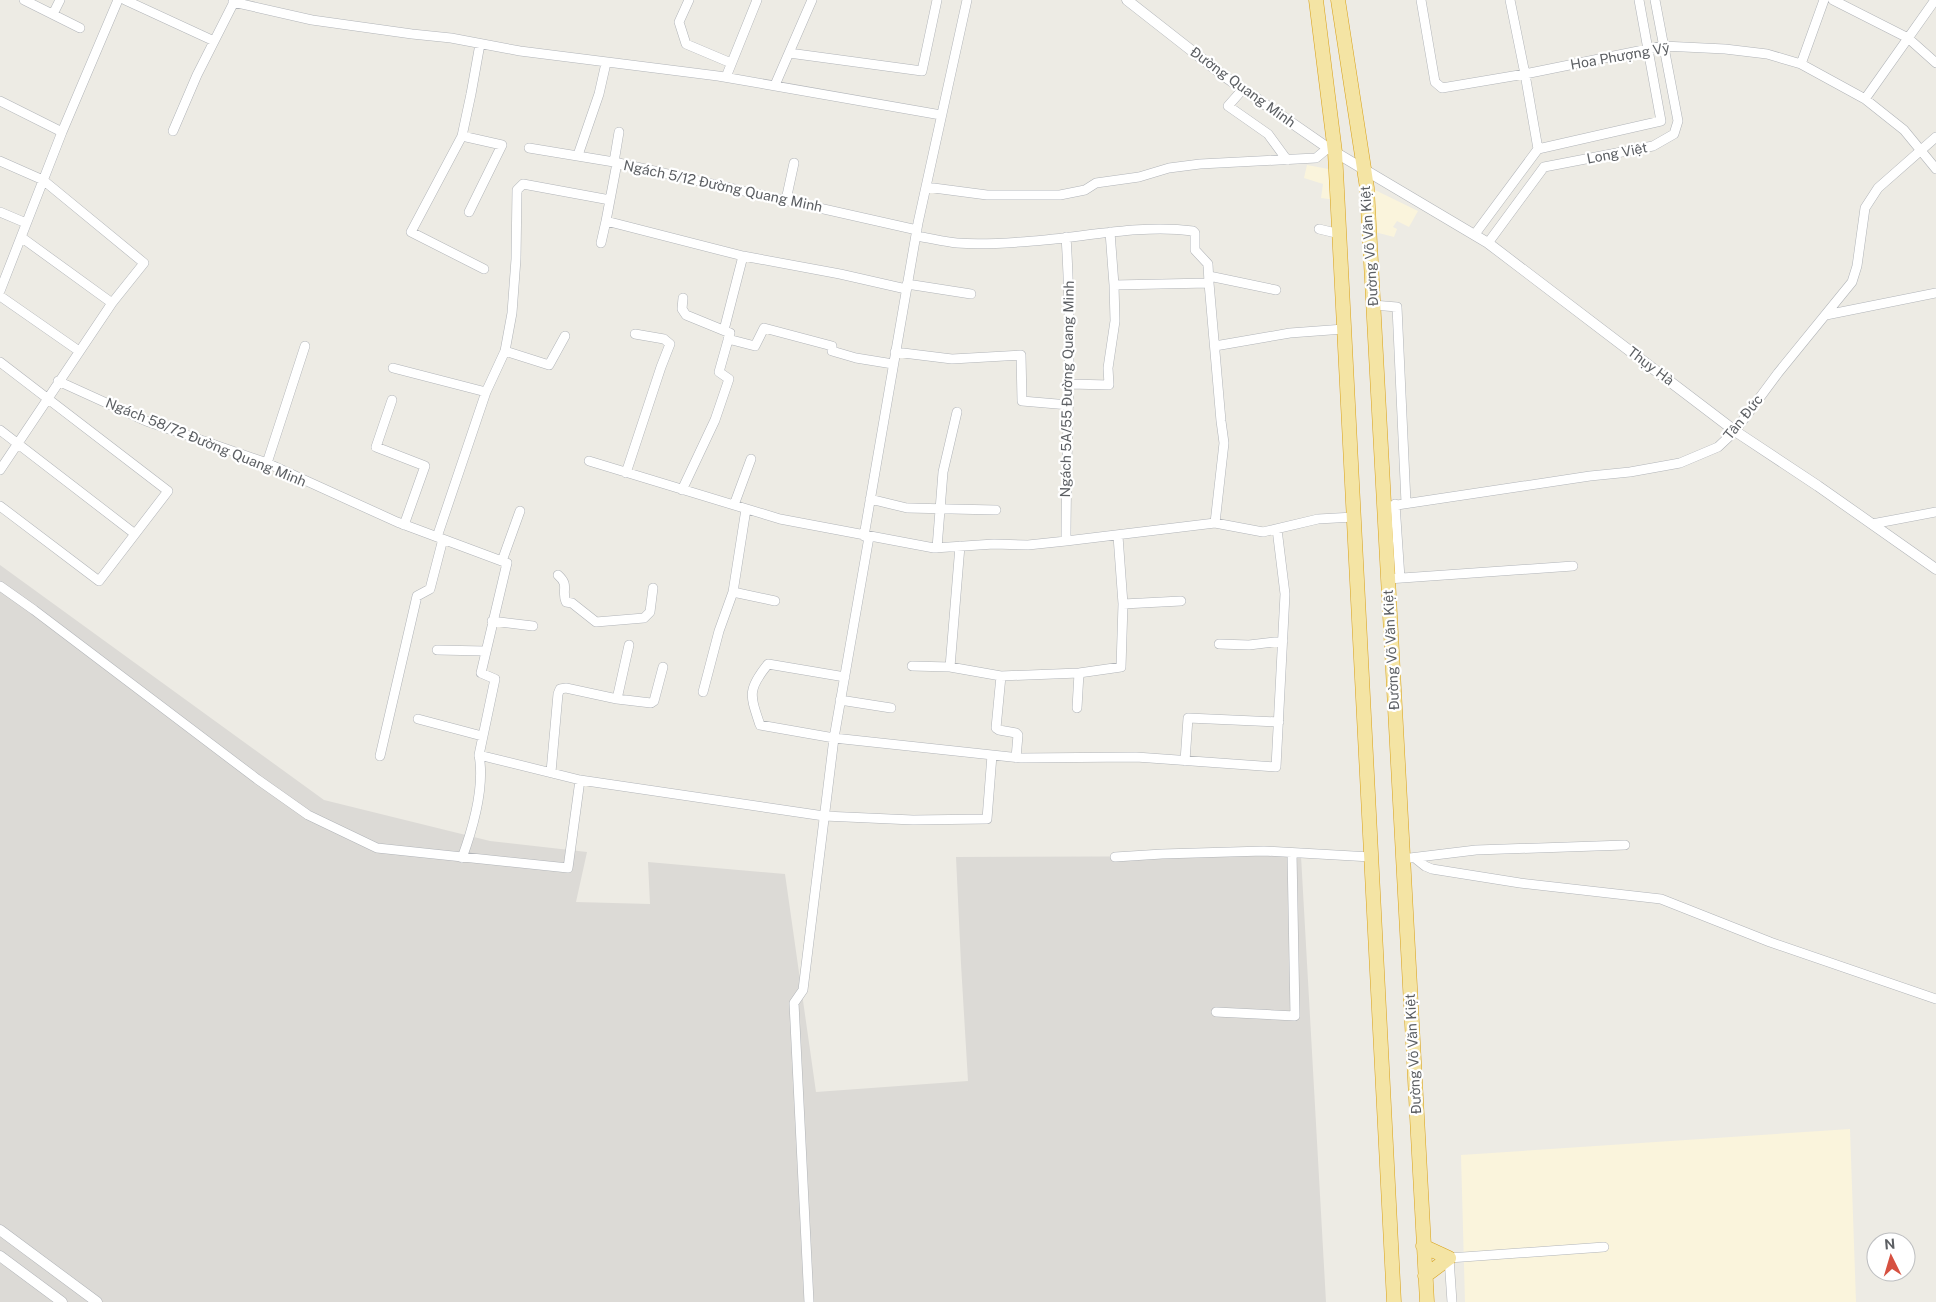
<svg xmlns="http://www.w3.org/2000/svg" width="1936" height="1302" font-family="'Public Sans',sans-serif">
  <rect width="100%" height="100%" fill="#edebe4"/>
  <path fill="#faf4dc" d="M1307 165 1334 170 1336 200 1321 198 1323 184 1304 178Z
    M1373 189 1418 211 1409 227 1397 221 1393 227 1397 229 1394 237 1371 231Z
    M1850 1129 1856 1302H1465L1461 1155Z"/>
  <path fill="#dcdad6" d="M0 565 324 800 490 841 587 852 576 902 650 904 648 862 785 874 816 1092 968 1081 961 964 956 857 1301 856 1326 1302H0Z"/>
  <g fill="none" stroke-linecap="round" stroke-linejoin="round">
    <defs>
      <path id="minor" d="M24 0 80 28
        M125 0 214 41
        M689 0 679 22 686 44 731 63
        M1421 0 1435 82 1442 88 1525 74 1663 46 1725 49 1767 54 1801 64 1865 99 1904 130 1936 169
        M1510 0 1525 74 1538 149
        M1639 0 1661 121
        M1833 0 1908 38 1936 63
        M233 2 312 20 412 34 451 38 520 51 718 76 941 115
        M53 14 60 0
        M480 44 471 94 462 136 411 232 484 269
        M789 53 922 71 937 0
        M1801 64 1824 0
        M726 77 757 0
        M775 85 812 0
        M1243 89 1228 106 1268 134 1287 160
        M1865 99 1935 0
        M0 101 62 132
        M173 131 197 75 235 0
        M462 136 502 145 469 212
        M529 148 614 162 917 230
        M578 155 599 94 606 63
        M0 161 43 180 144 263 112 303 0 470
        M614 162 619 132
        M926 187 987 195H1060L1085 190 1096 183 1139 177 1169 168 1200 164 1316 158 1328 148
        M786 200 794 163
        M0 212 26 223
        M606 221 617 163
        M1319 229 1340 234
        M1475 234 1538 149 1661 121
        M916 236C930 238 944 242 957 243 982 245 1009 243 1033 241 1085 237 1141 224 1193 231L1195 233V250L1208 264 1209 283 1114 285 1110 232
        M21 237 112 303
        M601 243 606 221 743 256 840 274 906 289
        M1488 243 1544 167 1653 146 1674 134 1678 121 1655 0
        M1209 276 1276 290
        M1209 283 1221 421 1224 443 1215 523
        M907 284 971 294
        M0 291 62 132 118 0
        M0 296 79 351
        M1373 305 1397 307 1406 503
        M1826 315 1936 293
        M724 330 743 256
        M728 339 755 346 764 328 832 346V351L856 358 893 364
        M1215 346 1290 333 1344 329
        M505 351 549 365 565 336
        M895 352 952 359 1021 355 1022 401 1069 405
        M0 362 168 491 99 581 0 506
        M393 368 486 392
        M58 381 146 421 267 463 397 522 507 563 481 673 495 679 479 755 580 780 824 816 913 820 987 819 992 755
        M1070 384 1109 385 1108 368 1115 321 1114 285
        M392 400 376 447 425 466 404 525
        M0 430 135 534
        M589 461 780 519 934 548 994 544 1028 545 1066 541 1215 523 1263 532 1318 519 1354 517
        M267 463 305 346
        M626 473 661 367 670 344 664 339 635 334
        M682 490 715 420 729 379 719 372 730 333 686 315 682 309 683 298
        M870 499 907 508 996 510
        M1395 504 1400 578
        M734 505 751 459
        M1384 507 1590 476 1630 472 1680 463 1718 447 1735 431 1778 373 1852 282 1857 266 1865 208 1878 188 1936 137
        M1872 524 1936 512
        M864 536 918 223 967 0
        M437 537 486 392 505 351 512 313 516 259 517 190 523 184 610 200
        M1066 541C1066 439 1073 339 1066 237
        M937 548 943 472 957 412
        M502 561 520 511
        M558 575C570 586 561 589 566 602L572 603 596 622 644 618 650 612 653 588
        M1388 579 1573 566
        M0 586 34 610 257 779 308 815 377 848 568 868 580 780
        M733 592 775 601
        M1123 604 1181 601
        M492 621 533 626
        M1219 644 1249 645 1283 641
        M437 650 485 651
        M912 666 950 667 1001 676 1079 673 1121 667 1123 604 1118 536
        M950 667 960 546
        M1001 676 996 728 999 730 1016 733 1018 735 1016 758
        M845 677 768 664C747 690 750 695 760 725L834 738 1021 758 1136 757 1276 767 1285 594 1277 529
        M703 692 719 631 733 592 746 509
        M617 699 629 645
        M840 700 891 708
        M1077 708 1079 673
        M418 719 482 736
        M380 756 417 596 430 589 443 539
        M1185 761 1188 718 1279 722
        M551 772 558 694 560 689 566 688 617 699 651 703 654 701 663 667
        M1115 857 1162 854 1264 851 1371 857
        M462 858C473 828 485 787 479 755
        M1410 858 1476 850 1625 845
        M1415 858 1425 866 1432 869 1520 883 1661 899 1770 942 1936 999
        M1216 1012 1295 1016 1292 853
        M809 1302 794 1003 803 990 834 738 869 537
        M1452 1302 1449 1258 1604 1247"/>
      <path id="tertiary" d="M1127 0 1224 76 1328 148 1488 243 1735 431 1818 486 1936 569
        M0 1230 97 1302
        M0 1256 62 1302"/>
      <path id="trunk" d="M1316 0 1335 152 1337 190 1394 1302
        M1338 0 1367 188 1427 1302
        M1423 1246 1449 1258 1425 1276"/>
    </defs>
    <use href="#minor" stroke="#b1b4b8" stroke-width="10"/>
    <use href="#tertiary" stroke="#b1b4b8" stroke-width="11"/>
    <use href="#trunk" stroke="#d8a119" stroke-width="15"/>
    <use href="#minor" stroke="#fff" stroke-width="9"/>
    <use href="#tertiary" stroke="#fff" stroke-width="10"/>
    <use href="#trunk" stroke="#f4e4a4" stroke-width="14"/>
  </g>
  <g text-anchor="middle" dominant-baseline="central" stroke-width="4.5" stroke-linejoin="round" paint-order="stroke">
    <g font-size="14" fill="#5c5f63" stroke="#fff">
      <text transform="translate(1620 56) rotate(-10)">Hoa Phượng Vỹ</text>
      <text transform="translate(1243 87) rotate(36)">Đường Quang Minh</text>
      <text transform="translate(1617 153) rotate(-11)">Long Việt</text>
      <text transform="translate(723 186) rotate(12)">Ngách 5/12 Đường Quang Minh</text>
      <text transform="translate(1369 246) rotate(-94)">Đường Võ Văn Kiệt</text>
      <text transform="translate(1651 366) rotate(37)">Thụy Hà</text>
      <text transform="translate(1067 389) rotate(-89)">Ngách 5A/55 Đường Quang Minh</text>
      <text transform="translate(1743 417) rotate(-51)">Tân Đức</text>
      <text transform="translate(206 442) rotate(22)">Ngách 58/72 Đường Quang Minh</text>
      <text transform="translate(1391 650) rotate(-93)">Đường Võ Văn Kiệt</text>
      <text transform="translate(1413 1054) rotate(-93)">Đường Võ Văn Kiệt</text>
    </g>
  </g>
  <g transform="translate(1891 1257) rotate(355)"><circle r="24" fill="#ffffff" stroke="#bebfc1"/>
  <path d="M0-4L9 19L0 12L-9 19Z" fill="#d65141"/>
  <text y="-8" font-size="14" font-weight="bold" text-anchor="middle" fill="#5c5f63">N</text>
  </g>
</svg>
